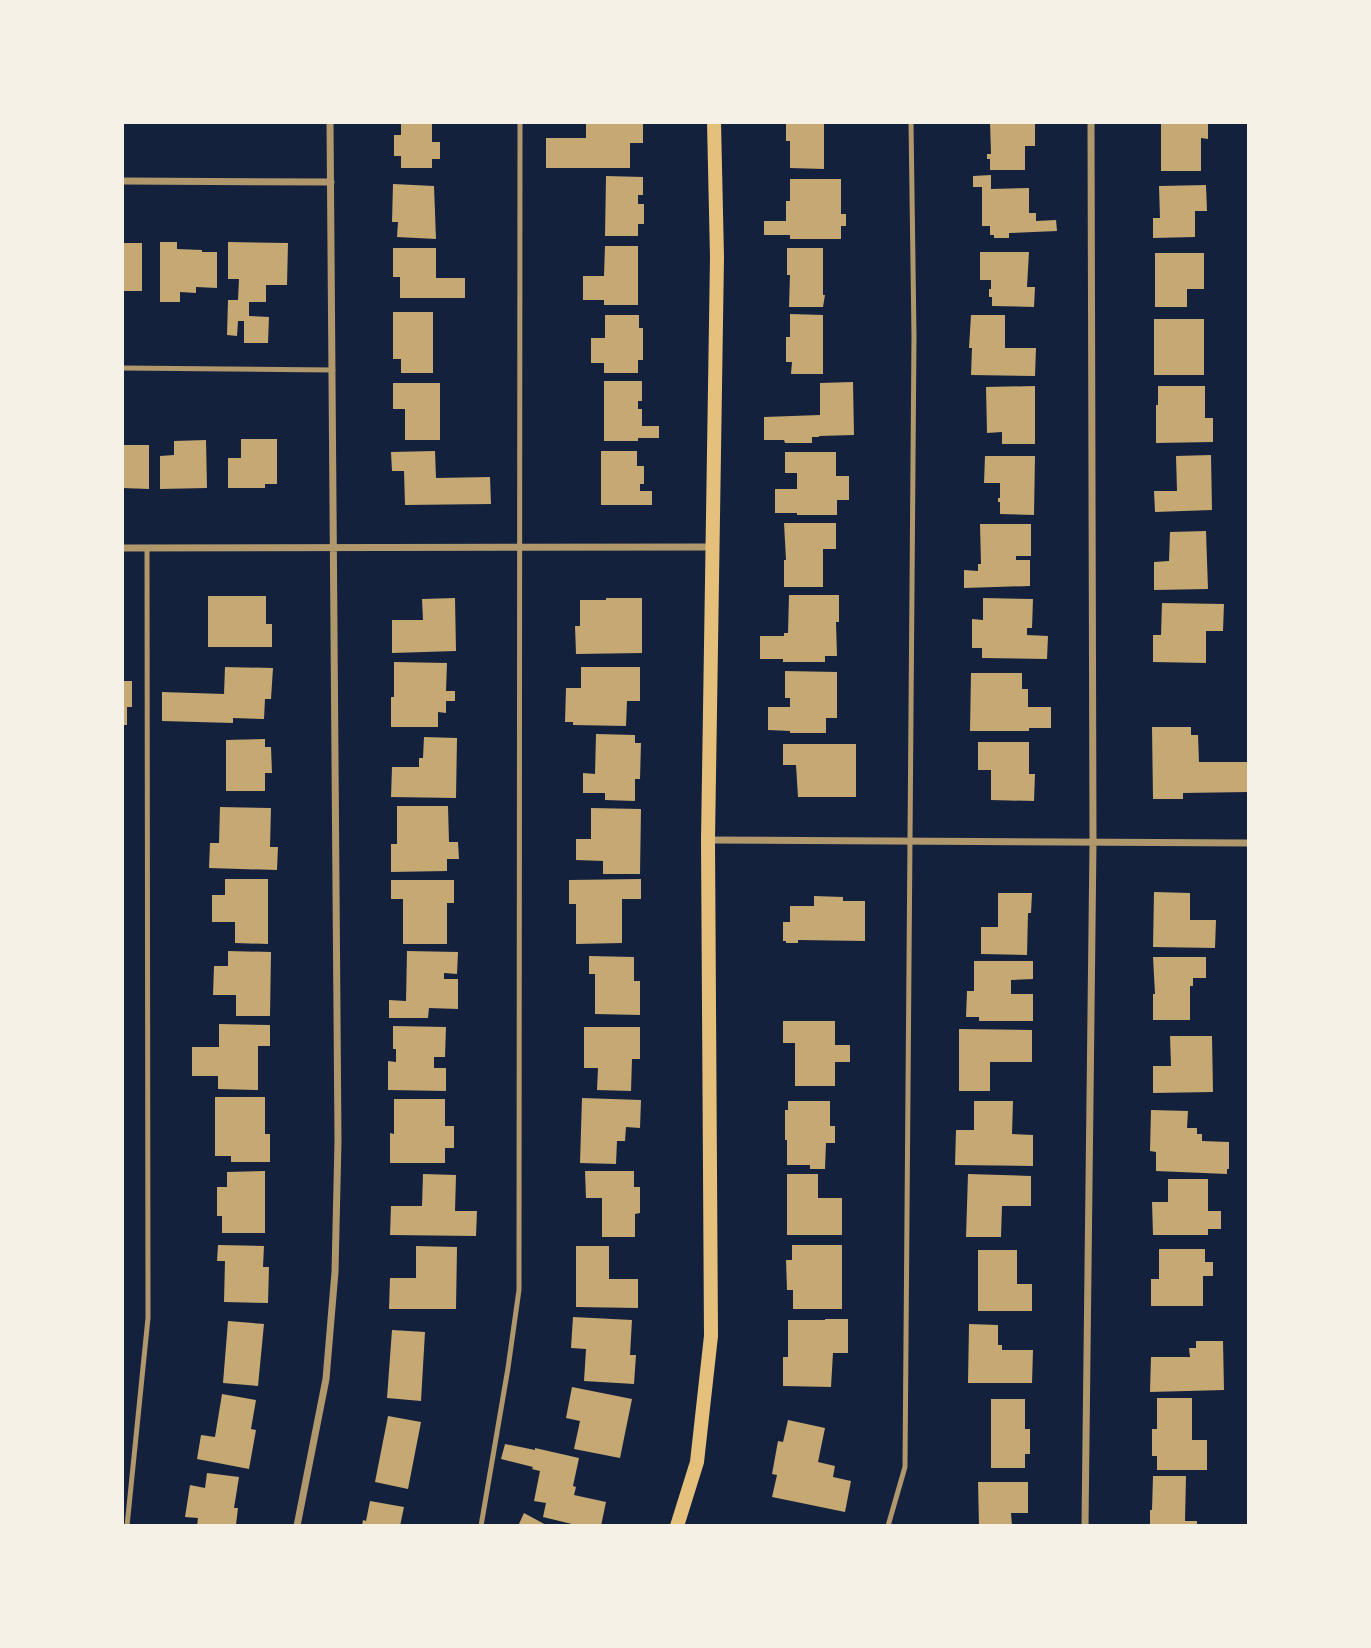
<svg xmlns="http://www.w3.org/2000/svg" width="1371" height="1648" font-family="Manrope,sans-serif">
  <rect width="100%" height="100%" fill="#14213d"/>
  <path fill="#c6a872" d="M401 122H432V142H440V159H432V168H401V156H394V135H401Z
    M586 122H643V143H630V168H546V138H586Z
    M786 122H824V169L790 168V141H786Z
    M990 122H1035V146H1025V170H990V159H987V154H991Z
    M1161 122H1208V139L1201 138V171H1161Z
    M991 175V189L1029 188V213H1036V221L1056 220 1057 231 1009 233V238H994V235H990V226H982V187H973V176Z
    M606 176 643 177V195H638V204H644V224H638V236H605Z
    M790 179H841V214H846V226H841V239H790V235H764V221H786V201H790Z
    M393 184 434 186 436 239 397 237 398 222H392Z
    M1206 185 1207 211H1195V237L1153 238V218H1160L1159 186Z
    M160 242H177V249L202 250V252H217V288L196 287V293L180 292V302H160Z
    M228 242 288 243 287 285H266V302H249V316L269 317 268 343H244V321H238L237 336 227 335 228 300H238L239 279H228Z
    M122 243H142V291H122Z
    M605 246H638V305H604V300H583V276H604Z
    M393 248H436V278H465V298H400V277H393Z
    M787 248H823V295H825L823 307H789L790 275H787Z
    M980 252H1029L1027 287H1035L1034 307 992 306V297H989V289H991V280H980Z
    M1155 253H1204V289H1187V307H1155Z
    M393 312H433V373H401V359H393Z
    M790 314 823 315V374H791L792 362H786V337H790Z
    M605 315H639V328H643V360H638V373H604V363H591V338H605Z
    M971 315H1005V348H1036L1035 376 971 375 972 348H969Z
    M1154 319H1204V375H1154Z
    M604 381H642V401H638V409H642V426H659V438H638V441H604Z
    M853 382 854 435 819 436V437H812V443H785L784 440H764V417L820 415V383Z
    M393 383H440V440H405V409H393Z
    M1035 386V444H1002V432L987 433 986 387Z
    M1158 386H1205V418H1213V442L1156 443V405H1158Z
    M241 439H277V484H265V488H228V458H241Z
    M206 440 207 488 160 489V456L174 455V441Z
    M122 445H149V489L122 488Z
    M435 451 436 478 490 477 491 504 405 505 404 471H392L391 452Z
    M601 451H637V466H644V484H640V491H652V505H601Z
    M785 452H836V476H849V500H837V515H797V513H775V489H797V473H785Z
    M1211 455 1212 510 1155 512 1154 491H1177L1176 456Z
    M985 456H1035L1034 515 1000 514V502H998V498H1000V483H984Z
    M784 523H836V549H823V587H784V560H786Z
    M980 524H1031V556H1016V560H1030V586L964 588V570L978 571V564H981Z
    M1206 531 1208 589 1154 590V562L1169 561 1170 532Z
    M789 595H839V622H836L837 656H825V662H783V659H760V636H784V633H788Z
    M208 596H266V624H272V647H208Z
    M455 598 456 651 392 653V620H423L422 599Z
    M606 598H642V653L576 654 575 626H580V600H606Z
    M983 598 1033 599 1032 628H1027V635L1048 636 1047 659 982 658V648H972V619L983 620Z
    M1162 603 1224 604 1223 631H1206V663L1153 662V635H1161Z
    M394 662 447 663 446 691H455V701H446V713L438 712V727H391V697H394Z
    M225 667 273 668 271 699H265L264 719 233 718V723L162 721V692L224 694Z
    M581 667H640V701H627L626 726 573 725V722H565L566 688H581Z
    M785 671 837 672V718H826V733H790V731L768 730V707H790V698H785Z
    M971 673H1022V689H1028V707H1051V728H1029V731H970Z
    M122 681H132V707H127V725H122Z
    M1152 727H1191V735H1198L1199 762H1248V792L1183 793V799H1153Z
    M596 734 635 735V743H641L640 779H635V801L605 800V793H583V773L595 774Z
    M424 737 457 738 456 798 391 797 392 767H419V758H423Z
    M265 739V747H271L272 773H265V791H226V740Z
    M978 742H1029V774H1035L1034 801 991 800V770H978Z
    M783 744H856V797H798L796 765H783Z
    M397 806H448L449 842H458L459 859H447V871L391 872V844H397Z
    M220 807 271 808 270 847H278L277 870 209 868 210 843H219Z
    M591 808 641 809 640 874H603V861L576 860V839H591Z
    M225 879H268V944L235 943V922H212V895H225Z
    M641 879V899H622V943L576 944V904H569V880Z
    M391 880H454V903H447V944H403V899H391Z
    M1154 892 1190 893V920H1216L1215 948 1153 947Z
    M998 893H1032L1031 913H1028L1027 955 981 954V927H998Z
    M814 896 843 897V901H865V941L798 940V943H786V941H783V922H790V906H814Z
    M228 951 271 952 270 1016H236V995H213L214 966H228Z
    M407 951 458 952 457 974 444 973V979H458V1009L429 1008 428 1018H389V1000L406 1001Z
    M589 956 634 957V981H640V1015L595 1014V974H589Z
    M1153 957H1206V978H1193V986H1190V1020H1153V994H1155Z
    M974 961H1033V979L1011 980V994H1033V1021H979V1017H966L967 991H974Z
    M783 1021H835V1045H850V1062H835V1086H795V1043H783Z
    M219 1024 270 1025V1046H258V1090L218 1089V1076H192V1047H219Z
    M393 1026 446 1027 445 1057H434V1068H446V1091L388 1090V1061L396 1062V1049H393Z
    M584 1027H640V1059H632L631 1091 597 1090 598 1068H584Z
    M959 1029 1032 1030V1062H990V1091H959Z
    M1170 1036H1212L1213 1092 1153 1093V1066H1171Z
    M215 1097H265V1134H270V1162H231V1156H215Z
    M582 1098 641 1100 640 1128 626 1127 625 1141H617L616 1164 580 1163Z
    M394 1099H445V1126H454V1148H445V1163H390V1133L394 1134Z
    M788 1101H830V1126H835V1143H826L825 1169H810V1165H787V1140H785V1110H788Z
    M974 1101H1013L1012 1134 1033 1135V1166L955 1165 956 1130H974Z
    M1151 1110 1188 1111 1187 1128H1197V1134H1202V1141L1229 1142V1169H1227V1174L1156 1171V1152L1150 1151Z
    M265 1171V1233H222V1216H217V1187H227V1172Z
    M585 1171H634V1187H640V1213L635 1214V1237H602V1198H586Z
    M423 1174 456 1175 455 1211H477L476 1236 390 1235 391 1206H422Z
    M787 1174H818V1198H842V1235H787Z
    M968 1174 1031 1176V1206H1002L1001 1237H966Z
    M1168 1179H1208V1211H1221V1229H1208V1235H1153L1152 1202H1168Z
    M218 1245 264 1246 263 1267H269L268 1303 224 1302 225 1261H217Z
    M792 1245H842V1309H793V1290H787L786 1260H792Z
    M416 1246 457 1247 456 1309H389L390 1278H416Z
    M576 1246H609V1279H638V1308L576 1307Z
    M1159 1249H1205V1262H1213V1276H1203V1306H1151V1279H1159Z
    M978 1250H1017V1284H1032V1311H978Z
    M573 1317 632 1320 630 1355H636L634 1384 584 1381 586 1349 571 1348Z
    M825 1319H848V1353H833L831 1387 783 1386V1357H788V1320H825Z
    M228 1321 264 1324 258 1386 223 1383Z
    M969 1324 998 1325V1345H1002V1350H1033L1032 1383H968Z
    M392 1330 425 1332 421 1401 387 1398Z
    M1196 1341H1223L1224 1390 1150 1392 1151 1357H1190L1189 1348H1196Z
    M572 1387 632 1399 620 1458 574 1449 580 1421 566 1418Z
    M222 1394 256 1400 251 1429 256 1430 249 1469 197 1459 201 1435 215 1437Z
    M1157 1398H1192V1440H1207V1470H1157V1456H1152V1429H1157Z
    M991 1399H1025V1429H1030V1454H1025V1468H991Z
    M388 1416 421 1422 408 1489 375 1482Z
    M788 1420 825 1428 818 1462 835 1466 833 1477 851 1481 845 1512 772 1497 777 1475 772 1474 778 1441 783 1442Z
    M505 1444 535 1450V1448L579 1458 573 1486 576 1487 574 1495 606 1502 601 1526H580L543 1517 546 1503 534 1501 540 1471 532 1469 533 1467 501 1459Z
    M207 1473 239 1477 234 1508H238L236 1525 197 1526 198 1518 185 1517 190 1485 205 1488Z
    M1153 1476H1186L1185 1521H1197V1526H1150V1510H1152Z
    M978 1482H1028V1513H1011L1012 1526H979Z
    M370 1501 404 1507 400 1526H362L363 1520 366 1521Z
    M524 1513 548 1526H518Z"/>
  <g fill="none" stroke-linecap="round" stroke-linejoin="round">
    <path stroke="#b1986c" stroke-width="5" d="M122 368 333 370
      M127 1526 148 1318 147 548
      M481 1526 508 1368 519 1290 520 122
      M888 1526 905 1467 914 336 911 122"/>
    <path stroke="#b1986c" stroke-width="7" d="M122 181 331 182
      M122 548 712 547
      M708 840 1248 843
      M297 1526 326 1379 335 1272 338 1141 330 122
      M1085 1526 1093 842 1091 122"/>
    <path stroke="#e5c07b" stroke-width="14" d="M677 1526 697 1462 711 1336 708 840 717 257 714 122"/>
  </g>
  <rect width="1371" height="1648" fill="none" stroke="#f6f1e7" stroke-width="248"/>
</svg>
